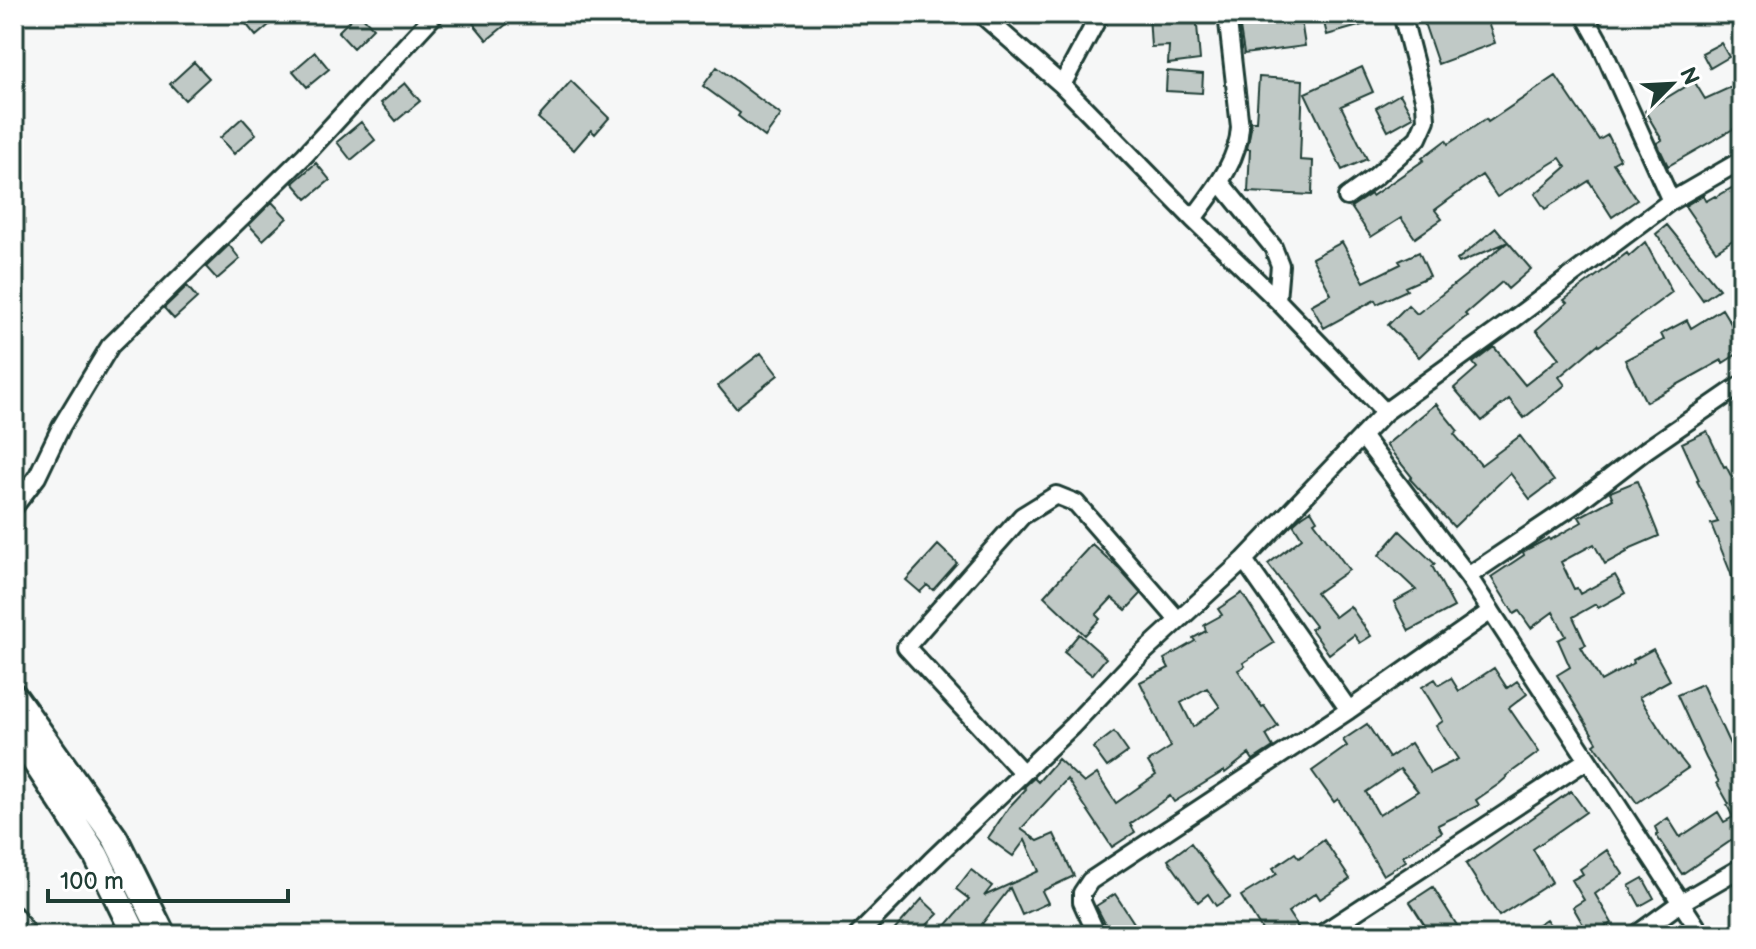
<svg xmlns="http://www.w3.org/2000/svg" width="1756" height="949" font-family="'Balsamiq Sans',sans-serif">
  <rect width="100%" height="100%" fill="#f6f7f7"/>
  <filter id="ink" filterUnits="userSpaceOnUse"><feTurbulence type="fractalNoise" baseFrequency=".0125" numOctaves="2"/><feDisplacementMap in="SourceGraphic" scale="16" xChannelSelector="R" yChannelSelector="G"/><feConvolveMatrix kernelMatrix="1 2 1 2 8 2 1 2 1" color-interpolation-filters="sRGB"/></filter>
  <g filter="url(#ink)">
    <path fill="#c0c9c6" stroke="#1f3d34" stroke-width="2" fill-rule="evenodd" d="M238 14H282L256 36Z
      M356 14H360L373 28 353 48 338 32Z
      M483 14H519L487 40 473 23Z
      M1149 14H1196L1200 60 1168 64 1169 46 1151 47Z
      M1290 14H1300L1305 46 1244 54 1239 21Z
      M1322 14H1387V18L1327 35Z
      M1421 14H1485L1495 43 1438 64Z
      M1721 43 1729 57 1710 68 1702 53Z
      M315 52 329 69 307 87 293 71Z
      M194 62 209 78 185 100 170 84Z
      M717 67 781 115 765 137 738 116 740 113 703 86Z
      M1362 67 1373 92 1341 106 1367 159 1342 170 1305 93Z
      M1167 71 1203 74 1202 93 1166 91Z
      M1556 76 1599 140 1608 135 1620 159 1613 163 1637 200 1612 217 1589 181 1545 209 1535 194 1566 167 1560 158 1497 197 1482 175 1435 210 1442 219 1415 238 1401 218 1371 237 1351 207 1371 194 1372 196 1424 160 1422 158 1446 140 1448 144 1486 119 1488 122Z
      M1259 77 1303 80 1300 160 1313 161 1312 195 1248 192 1250 149H1247L1251 128 1250 121H1256Z
      M571 81 609 118 595 134 591 130 574 150 538 118Z
      M1694 81 1705 99 1742 82V124L1668 166 1657 143 1662 140 1645 111Z
      M405 83 420 101 396 121 381 103Z
      M1400 94 1413 117 1388 131 1376 108Z
      M242 118 256 134 234 154 220 138Z
      M361 122 375 140 351 160 337 142Z
      M316 163 330 180 307 199 293 183Z
      M1742 182V234L1716 251 1685 206 1703 195 1706 201 1715 196 1716 197Z
      M272 202 287 218 263 240 249 225Z
      M1667 225 1719 289 1703 300 1656 234Z
      M1496 228 1508 242 1459 263 1457 260Z
      M1342 242 1364 282 1401 264 1399 261 1419 252 1430 276 1405 287 1407 290 1377 304 1375 300 1324 328 1311 305 1331 294 1312 258Z
      M1508 242 1531 269 1508 289 1502 282 1465 314 1467 316 1436 341 1419 357 1388 325 1408 305 1417 314Z
      M1645 242 1672 292 1599 346 1598 344 1559 377 1565 385 1524 418 1509 399 1482 421 1454 388 1477 368 1473 363 1494 347 1525 385 1559 358 1536 330 1567 303 1564 300 1627 253 1629 256Z
      M229 245 240 259 217 279 206 267Z
      M187 286 197 298 174 319 164 308Z
      M1722 309 1742 342V351L1723 363 1722 360 1646 402 1625 360 1664 340 1661 334 1687 320 1691 328Z
      M761 353 778 375 736 408 718 386Z
      M1436 404 1458 431 1454 434 1481 465 1520 436 1554 481 1530 499 1510 473 1454 527 1410 479 1412 477 1386 445Z
      M1707 431 1724 467 1726 466 1742 497 1730 502 1742 533V601L1711 524 1718 522 1697 481 1699 480 1682 443Z
      M1637 481 1659 536 1626 550 1627 552 1605 564 1594 544 1561 562 1574 589 1577 588 1580 594 1615 575 1625 593 1598 608 1596 604 1573 617 1586 645 1581 647 1601 681 1634 663 1633 660 1653 649 1670 680 1639 697 1670 745 1688 768 1637 803 1594 744 1597 742 1557 675 1570 667 1558 640 1566 636 1553 612 1531 628 1519 611 1514 614 1491 577 1524 555 1523 552 1530 548 1549 538 1550 540 1582 522 1579 517 1613 499 1610 492Z
      M1311 510 1317 520 1314 522 1349 570 1316 593 1335 617 1350 606 1371 636 1360 643 1354 635 1329 654 1311 629 1315 626 1268 564 1302 538 1293 524 1302 516Z
      M1400 531 1435 564 1432 566 1454 607 1409 631 1394 602 1416 590 1379 555Z
      M1092 544 1120 570 1141 594 1126 610 1112 598 1096 615 1100 619 1085 635 1044 596Z
      M938 545 957 563 933 590 927 585 920 592 906 580Z
      M1242 593 1274 643 1243 663 1245 666 1238 670 1262 707 1264 706 1278 726 1266 735 1273 747 1253 760 1249 754 1225 773 1224 771 1174 802 1170 796 1130 824 1135 832 1112 847 1067 779 1021 829 1038 841 1054 834 1074 876 1042 891 1048 903 1022 915 1010 888 982 924 995 935H953L944 928 969 899 956 889 971 870 992 886 984 896 1039 871 1025 840 1013 856 988 838 1009 807 1026 789 1024 787 1034 778 1038 782 1058 759 1084 783 1097 774 1116 803 1156 775 1148 762 1171 747 1140 682 1169 668 1164 659 1195 641 1193 638 1206 631 1204 625 1222 615 1218 609ZM1207 688 1220 707 1193 727 1181 703Z
      M1079 634 1106 658 1092 675 1064 652Z
      M1494 668 1507 688 1517 681 1527 694 1509 708 1539 752 1506 776 1507 777 1499 784 1476 800 1479 805 1438 825 1442 832 1403 856 1406 861 1383 875 1338 799 1334 802 1312 771 1347 746 1343 740 1367 724 1389 758 1411 743 1430 773 1458 759 1436 726 1443 721 1422 687 1435 679 1439 685 1451 678 1459 691ZM1400 769 1418 791 1379 815 1366 792Z
      M1702 684 1732 749 1735 747 1742 760V836L1741 834 1682 874 1656 835 1658 834 1655 827 1668 818 1680 837 1718 812 1724 822 1733 817 1727 805 1729 804 1717 783 1719 782 1706 758 1677 695Z
      M1114 732 1128 752 1107 767 1093 748Z
      M1571 791 1586 812 1533 849 1552 882 1499 916 1466 864Z
      M1324 840 1350 879 1320 899 1316 893 1288 912 1303 935H1265L1241 896 1277 874 1273 868 1295 853 1299 858Z
      M1191 843 1230 897 1216 906 1208 894 1198 902 1168 860Z
      M1607 850 1623 874 1595 894 1612 923 1589 935 1573 907 1584 900 1572 880 1583 874 1580 869Z
      M1643 878 1654 898 1640 906 1629 886Z
      M1433 887 1463 935H1431L1410 902Z
      M1115 894 1136 926 1122 935H1111L1096 906Z
      M922 899 938 914 917 935H890Z
      M1546 919 1557 935H1521Z"/>
    <g fill="none" stroke-linecap="round" stroke-linejoin="round">
      <defs>
        <path id="minor" d="M981 14 1062 85 1193 219 1277 300 1385 412
          M1584 14 1600 43 1671 201
          M1062 85 1100 14
          M1220 182 1273 247 1280 265 1277 300
          M1347 197 1376 176 1418 138 1426 120 1425 103 1402 14
          M1193 219C1213 191 1238 163 1240 127L1227 14
          M1362 436 1468 576 1577 503 1646 450 1742 384
          M14 507 37 477 61 427 110 346 305 155 435 14
          M1244 560 1349 710
          M1468 576 1702 935
          M1023 773 906 647 1022 516 1056 495 1076 503 1178 620
          M14 915 28 935
          M858 935 931 861 1072 726 1132 663 1244 560 1385 412 1507 324 1671 201 1742 160
          M1097 935 1082 902V893L1090 881 1349 710 1491 611
          M1320 935 1587 760
          M1636 935 1680 903 1742 867"/>
        <path id="highway" d="M14 696 115 838 163 935
          M14 734 33 759 96 855 135 935"/>
      </defs>
      <use href="#minor" stroke="#1f3d34" stroke-width="22"/>
      <use href="#highway" stroke="#1f3d34" stroke-width="30"/>
      <use href="#minor" stroke="#fff" stroke-width="16"/>
      <use href="#highway" stroke="#fff" stroke-width="24"/>
    </g>
  </g>
  <rect width="1756" height="949" fill="none" stroke="#fff" stroke-width="48"/>
  <rect x="24" y="24" width="1708" height="901" fill="none" stroke="#1f3d34" stroke-width="3" filter="url(#ink)"/>
  <g transform="translate(1672 84) rotate(66)" stroke="#ffffff" stroke-width="6" paint-order="stroke">
  <path d="M0-6L14 30L0 20L-14 30Z" fill="#1f3d34"/>
  <text y="-12" font-size="22" font-weight="bold" text-anchor="middle" fill="#1f3d34">N</text>
  </g>
  <path d="M48 889v12h240v-12" fill="none" stroke="#1f3d34" stroke-width="4"/>
  <text x="60" y="889" font-size="24" fill="#1f3d34" stroke="#ffffff" stroke-width="6" paint-order="stroke">100 m</text>
</svg>
